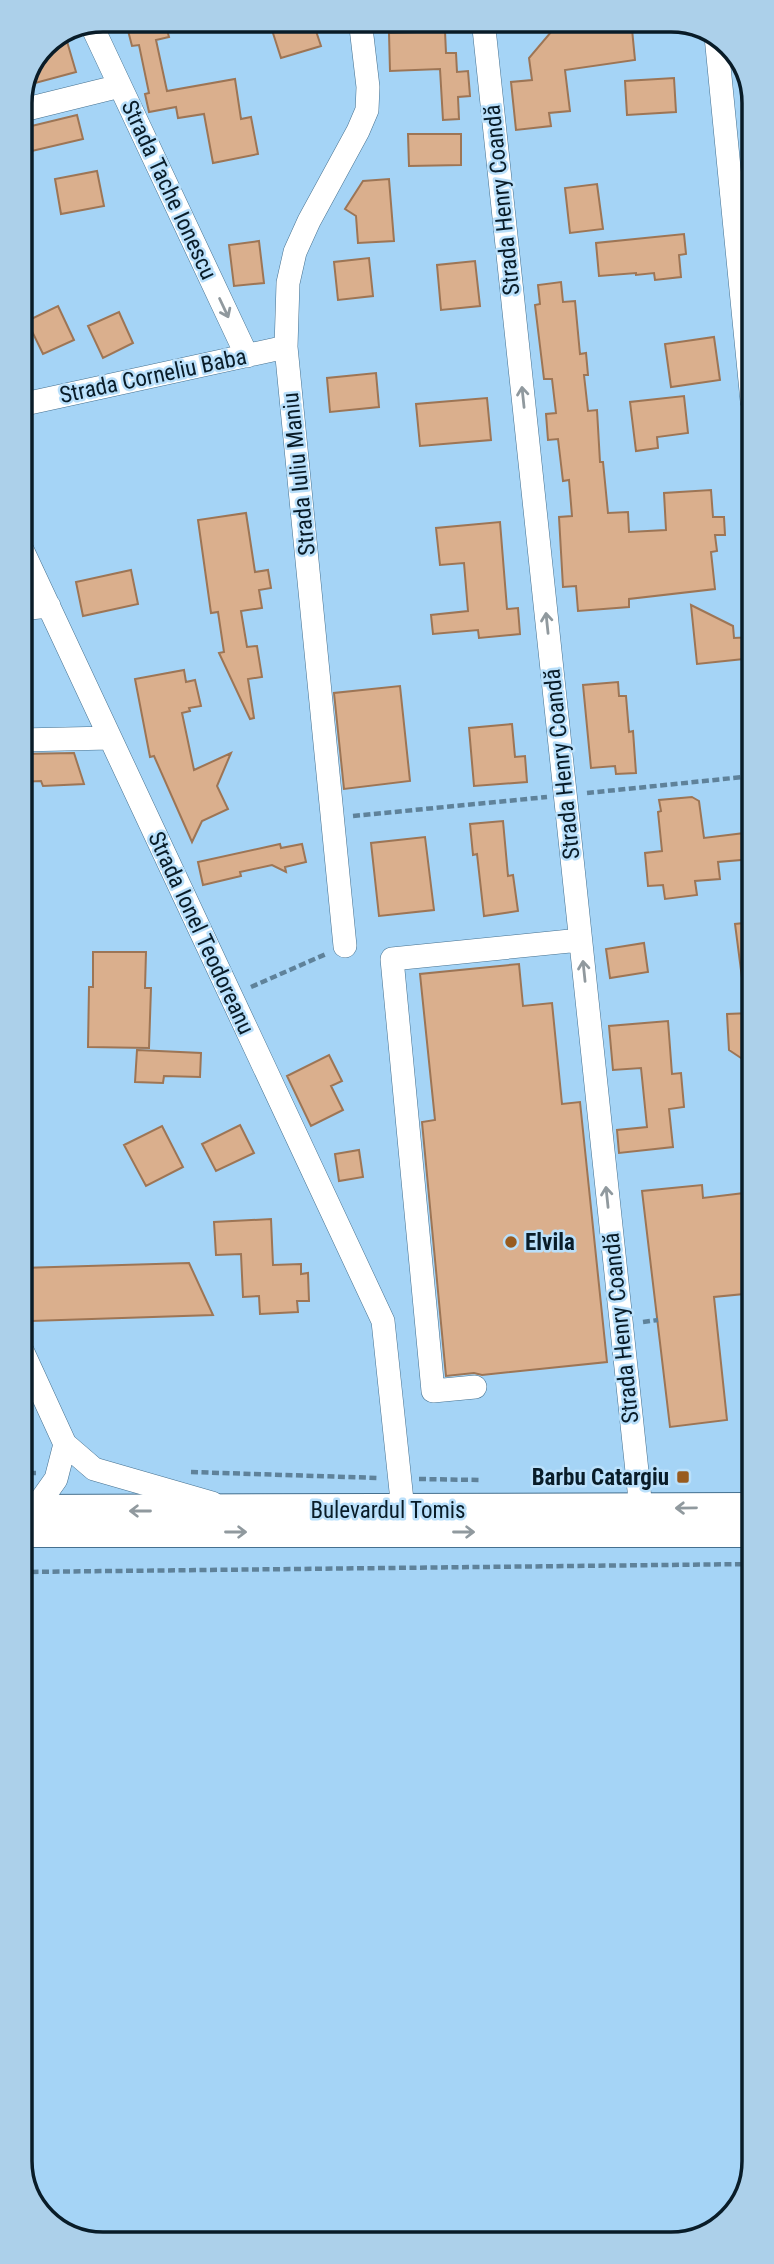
<svg xmlns="http://www.w3.org/2000/svg" width="774" height="2264" font-family="'Roboto Condensed',sans-serif">
  <rect width="100%" height="100%" fill="#a5d4f6"/>
  <path fill="#daaf8d" stroke="#9d7555" stroke-width="2" d="M125 19H164L169 37 156 40 167 91 235 79 241 119 251 117 258 154 213 163 204 114 178 118 176 107 149 112 145 94 149 93 139 45 132 46Z
    M295 19H312L321 46 281 58 271 27Z
    M562 19H631L635 60 565 70 570 111 549 113 551 126 516 130 511 82 532 80 529 58Z
    M445 31 446 53H456L457 72 468 71 470 96 458 97 459 119 443 120 440 69 390 71 389 33Z
    M66 38 76 72 24 86 43 45Z
    M674 78 676 112 627 115 625 81Z
    M77 115 83 139 19 154V129Z
    M408 134H461V165L409 166Z
    M97 171 104 206 61 214 55 179Z
    M389 179 394 241 358 243 356 216 345 209 363 181Z
    M597 184 603 229 570 233 565 188Z
    M684 234 686 254 679 255 681 277 655 280 654 273 636 275V273L599 276 596 243Z
    M259 241 264 283 234 286 229 245Z
    M369 258 373 296 338 300 334 262Z
    M475 261 480 306 441 310 437 265Z
    M561 282 563 302 575 301 580 354 586 353 588 375H584L588 411 597 410 600 462H603L608 513 628 512 629 532 666 530 664 493 711 490 713 517H724L725 535H715L717 551 711 552 715 589 629 599V607L578 611 576 586 563 587 559 517 572 516 569 480 563 481 558 439 548 440 546 414 556 413 552 379H544L535 305 540 304 538 285Z
    M58 306 74 340 43 354 27 321Z
    M119 312 133 343 103 358 88 326Z
    M714 337 720 380 671 387 665 344Z
    M376 373 379 407 330 412 327 378Z
    M684 396 688 433 657 437 658 448 636 451 630 402Z
    M487 398 491 440 420 446 416 404Z
    M246 513 255 572 268 570 271 588 259 590 262 608 241 611 247 647 257 646 262 677 248 679 254 718 250 719 219 653 224 652 218 612 211 613 198 520Z
    M500 522 507 609 518 608 520 634 479 638 478 630 433 634 431 615 468 611 464 563 440 565 436 528Z
    M131 570 138 604 83 616 76 582Z
    M691 605 733 626 734 638 753 637V658L697 664Z
    M184 670 186 682 195 680 201 706 189 708 190 711 182 713 194 770 231 753 217 786 228 809 202 821 192 842 154 756 150 757 135 679Z
    M618 682 619 696H626L629 732 633 731 636 773 616 774 615 766 591 768 583 685Z
    M400 686 410 781 344 789 334 693Z
    M512 724 515 757 525 756 527 782 474 786 469 728Z
    M74 753 84 784 43 786 41 781 20 782V754Z
    M692 797 699 801 704 838 753 832V859L718 862 720 879 695 881 697 895 665 899 663 885 648 886 645 853 662 851 658 812 661 811 659 800Z
    M503 821 508 876 513 875 518 911 484 916 477 854 473 855 470 824Z
    M425 837 434 910 379 916 371 843Z
    M280 844 281 848 302 844 306 862 285 867 286 872 272 865 240 872 241 876 203 885 198 862Z
    M753 922V977L742 978 735 924Z
    M644 943 648 972 610 978 606 949Z
    M93 952H146L145 988H151L149 1048 88 1047 89 987H93Z
    M519 964 523 1006 552 1003 562 1104 580 1102 607 1362 482 1375 474 1373 446 1376 422 1122 435 1120 420 974Z
    M751 1013 753 1021V1066L729 1050 727 1014Z
    M668 1021 672 1074 681 1073 684 1107 669 1109 673 1147 619 1153 617 1130 647 1127 641 1068 613 1070 609 1026Z
    M137 1050 201 1053 200 1077 164 1076 163 1083 135 1082Z
    M329 1055 342 1081 331 1086 343 1110 311 1126 287 1076Z
    M240 1125 254 1153 216 1171 202 1144Z
    M162 1126 183 1167 146 1186 124 1145Z
    M359 1150 363 1177 339 1181 335 1154Z
    M702 1185 703 1198 753 1192 754 1293 714 1297 727 1420 670 1427 642 1191Z
    M271 1219 273 1265 301 1264V1274L308 1273 309 1301H297L298 1312 260 1314 259 1296 243 1297 241 1254 216 1255 214 1222Z
    M189 1263 213 1315 31 1321 21 1297V1268Z"/>
  <g fill="none" stroke-linecap="round" stroke-linejoin="round">
    <defs>
      <path id="minor" d="M483 19 641 1509
        M91 24 247 356
        M716 36 752 401
        M19 111 120 86
        M20 405 286 347
        M20 545 383 1321 403 1510
        M20 609 49 606
        M20 740 110 738
        M345 946 286 347 288 283 295 252 309 221 358 131 367 110 368 87 360 19
        M21 1348 65 1444 94 1469 212 1503
        M475 1387 433 1391 392 959 580 940
        M34 1510 56 1479 65 1444"/>
      <path id="major" d="M21 1510 754 1508
        M21 1532H754"/>
    </defs>
    <use href="#minor" stroke="#45708f" stroke-width="24"/>
    <use href="#major" stroke="#45708f" stroke-width="32"/>
    <path stroke="#5f829a" stroke-width="4.5" stroke-dasharray="7 3.5" stroke-linecap="butt" d="M587 793 753 776
      M353 816 547 797
      M251 987 326 954
      M643 1322 658 1320
      M191 1472 379 1478
      M21 1473H36
      M419 1479 480 1480
      M21 1572 754 1564"/>
    <use href="#minor" stroke="#fff" stroke-width="23"/>
    <use href="#major" stroke="#fff" stroke-width="30"/>
  </g>
  <defs><path id="oneway-shaft" d="M-6 0H5M1.5-3L5.5 0L1.5 3" fill="none" stroke-width="1.6" stroke-linecap="round" stroke-linejoin="round" transform="scale(1.75)"/></defs>
  <g stroke="#90999e">
    <use href="#oneway-shaft" transform="translate(224 308) rotate(65)"/>
    <use href="#oneway-shaft" transform="translate(523 397) rotate(-96)"/>
    <use href="#oneway-shaft" transform="translate(547 623) rotate(-96)"/>
    <use href="#oneway-shaft" transform="translate(584 971) rotate(-96)"/>
    <use href="#oneway-shaft" transform="translate(607 1197) rotate(-96)"/>
    <use href="#oneway-shaft" transform="translate(686 1508) rotate(179)"/>
    <use href="#oneway-shaft" transform="translate(140 1511) rotate(180)"/>
    <use href="#oneway-shaft" transform="translate(236 1532)"/>
    <use href="#oneway-shaft" transform="translate(464 1532)"/>
  </g>
  <g fill="#985b1f" stroke="#bae0fb" stroke-width="2.5">
    <circle cx="511" cy="1242" r="7"/>
    <rect x="676" y="1470" width="14" height="14" rx="3.5"/>
  </g>
  <g text-anchor="middle" dominant-baseline="central" stroke-width="5" stroke-linejoin="round" paint-order="stroke">
    <g font-size="23" fill="#091c28" stroke="#bae0fb">
      <text transform="translate(169 190) rotate(65)">Strada Tache Ionescu</text>
      <text transform="translate(502 200) rotate(-96)">Strada Henry Coandă</text>
      <text transform="translate(153 376) rotate(-12)">Strada Corneliu Baba</text>
      <text transform="translate(299 474) rotate(-96)">Strada Iuliu Maniu</text>
      <text transform="translate(562 764) rotate(-96)">Strada Henry Coandă</text>
      <text transform="translate(201 933) rotate(65)">Strada Ionel Teodoreanu</text>
      <text transform="translate(621 1328) rotate(-96)">Strada Henry Coandă</text>
      <text x="388" y="1510">Bulevardul Tomis</text>
    </g>
    <g font-size="23" font-weight="bold" fill="#091c28" stroke="#bae0fb" text-anchor="start">
      <text x="525" y="1242">Elvila</text>
      <text x="669" y="1477" text-anchor="end">Barbu Catargiu</text>
    </g>
  </g>
  <path d="M0 0H774V2264H0ZM103 32H671A71 71 0 0 1 742 103V2161A71 71 0 0 1 671 2232H103A71 71 0 0 1 32 2161V103A71 71 0 0 1 103 32Z" fill="#acd0ea" fill-rule="evenodd"/>
  <path fill="none" stroke="#091c28" stroke-width="3.5" d="M103 32H671A71 71 0 0 1 742 103V2161A71 71 0 0 1 671 2232H103A71 71 0 0 1 32 2161V103A71 71 0 0 1 103 32Z"/>
</svg>
